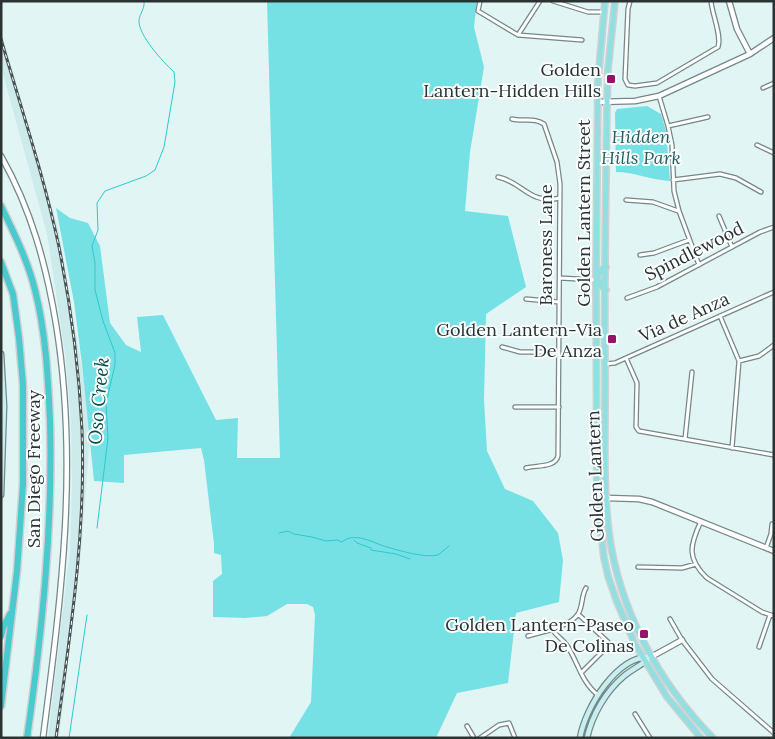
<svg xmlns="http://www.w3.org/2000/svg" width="775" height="739" font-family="Lora,serif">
  <rect width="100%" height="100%" fill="#e1f5f5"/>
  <path fill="#ceebec" d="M1 31 59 232 91 423 81 550 59 738H48L70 550 72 484 71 424 66 360 47 234 1 67Z"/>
  <path fill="#75e1e5" d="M267 1H477L474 27 484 67 470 152 465 211 508 216 526 287 486 314 484 400 487 451 505 489 533 501 558 533 563 560 559 602 516 613 508 683 457 693 436 738H289L311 702 315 615 313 607 307 604H287L267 616 245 618 213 617V581L222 574 221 555 214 553V544L204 460 201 448 124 455V483L94 481 82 364 74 302 56 208 70 218 88 223 100 246 110 323 126 345 141 352 137 317 163 315 216 420 238 418 237 458H280Z
    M647 106 661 114 666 131 670 181C651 180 634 172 616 172L615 113 617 109Z"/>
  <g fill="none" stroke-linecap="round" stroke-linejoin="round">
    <path stroke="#2dc9ce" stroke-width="1" d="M97 528 108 438 106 403 115 365V353L103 321 95 290V263L92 246 98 230 97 203 105 191 146 176 155 170 164 147 175 82 174 72C163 62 138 35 139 20 140 13 145 9 144 1
      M279 533 288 531 294 534 312 537 326 541 337 540 342 542C355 531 373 543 387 547 401 551 424 558 438 555L449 546
      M354 540 357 543 371 548V550L396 554 410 559
      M69 738 87 615"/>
    <defs>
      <path id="minor" d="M480 1 478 11 518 35 582 40
        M553 1 588 12H604
        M630 1 628 9 625 79 628 85 635 86 657 83 718 47C722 36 712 14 711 1
        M518 35 540 1
        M763 88 774 83
        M659 96 668 126 672 145 674 191 679 211 699 265
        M512 119C523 122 534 117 544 124L557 162 560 184 558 456C555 468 536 465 526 468
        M668 126 708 117
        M757 145 774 153
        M498 177C523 182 529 205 560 198
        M673 180 720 174 736 178 761 192
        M626 200 653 202 678 211
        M719 216 732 247
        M640 255 654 253 689 240
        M560 278 596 280
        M627 298 657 287 760 232 774 227
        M526 299 559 302
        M720 316 739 361 732 448
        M502 347 520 352H559
        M626 358 637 383 636 427 639 431 774 455
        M739 361 759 356 774 345
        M605 364 615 363 626 358 774 292
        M515 407H559
        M685 439 692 372
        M701 521C690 545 686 558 707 578L762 612 774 616
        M766 548 771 534 772 524
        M638 567 682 568 696 564
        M578 614 608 642 609 645 581 673
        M670 619 682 640 712 679 774 733
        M552 629C556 636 563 639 568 647 578 663 582 683 598 695
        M528 636C542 632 570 627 578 614 583 607 581 596 586 588
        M759 647 770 615
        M635 714 650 738
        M467 726 474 738
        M480 738 499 725 509 723 515 738"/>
      <path id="tertiary" d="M729 1 737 29 750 54
        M598 102 635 101 659 96 750 54 774 38
        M1 156C31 209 46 264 56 324 79 464 61 598 43 738
        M607 498 639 499 652 502 774 551
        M651 657 682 640"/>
      <path id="secondary" d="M1 354 4 406 1 495
        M580 738C585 708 617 655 651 657
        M587 738C592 715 606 691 624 676 631 670 640 666 647 660"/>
      <path id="primary" d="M605 1 598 81 596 280 597 498 604 558 608 576 617 602 635 644 667 697 701 738
        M615 1 608 69 607 103C606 190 604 276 605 363 606 420 602 477 609 533 619 610 659 683 713 738
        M596 280 601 270 606 267
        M596 280 601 282V286L606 290
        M600 484 602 495 607 498 601 505V511"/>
      <path id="motorway" d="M1 206C14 233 28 261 35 290 46 333 48 378 50 421 53 527 42 633 27 738
        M1 262 13 294 19 338 23 385V484L17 571 1 706
        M1 636 3 628 10 614"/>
    </defs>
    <use href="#minor" stroke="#758788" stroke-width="5.5"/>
    <use href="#tertiary" stroke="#758788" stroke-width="7"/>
    <use href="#secondary" stroke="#758788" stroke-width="7"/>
    <use href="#primary" stroke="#d0d2d2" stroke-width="8"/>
    <use href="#motorway" stroke="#d0d2d2" stroke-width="9"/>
    <use href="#minor" stroke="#fff" stroke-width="3"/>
    <use href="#tertiary" stroke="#fff" stroke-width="4.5"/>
    <use href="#secondary" stroke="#c8eff0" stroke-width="4.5"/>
    <use href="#primary" stroke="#92dfe2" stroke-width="5"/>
    <use href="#motorway" stroke="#49cace" stroke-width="6"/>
    <defs>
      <path id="rail" d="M1 39C21 108 44 176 59 247 71 307 79 368 82 430 86 533 70 636 56 738"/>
    </defs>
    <use href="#rail" stroke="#495353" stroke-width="3"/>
    <use href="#rail" stroke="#fafefe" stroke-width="1" stroke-dasharray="4" stroke-linecap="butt"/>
  </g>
  <g fill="#971268" stroke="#fafefe" stroke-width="2">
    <rect x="606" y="74" width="10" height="10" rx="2.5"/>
    <rect x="607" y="334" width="10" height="10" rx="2.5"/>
    <rect x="639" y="629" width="10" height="10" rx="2.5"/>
  </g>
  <g text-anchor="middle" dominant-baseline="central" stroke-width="4" stroke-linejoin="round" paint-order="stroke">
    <g font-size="18" fill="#2a3232" stroke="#fafefe" text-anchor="end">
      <text x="601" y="69">Golden<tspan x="601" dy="21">Lantern-Hidden Hills</tspan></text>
      <text x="602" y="329">Golden Lantern-Via<tspan x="602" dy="21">De Anza</tspan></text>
      <text x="634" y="624">Golden Lantern-Paseo<tspan x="634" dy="21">De Colinas</tspan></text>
    </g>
    <g font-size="18" font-style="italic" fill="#256062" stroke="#fafefe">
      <text x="641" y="136">Hidden<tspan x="641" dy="21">Hills Park</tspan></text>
    </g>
    <g font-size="18" fill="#2a3232" stroke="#fafefe">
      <text transform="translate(583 213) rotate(-90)">Golden Lantern Street</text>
      <text transform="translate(545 245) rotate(-90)">Baroness Lane</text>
      <text transform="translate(694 251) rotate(-27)">Spindlewood</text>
      <text transform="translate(684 317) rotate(-24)">Via de Anza</text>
      <text transform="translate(33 469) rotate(-90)">San Diego Freeway</text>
      <text transform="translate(595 476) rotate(-92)">Golden Lantern</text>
    </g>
    <g font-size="19" font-style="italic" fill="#084b4d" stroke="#fafefe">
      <text transform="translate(98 401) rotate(-85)">Oso Creek</text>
    </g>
  </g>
  <rect width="775" height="739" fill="none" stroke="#2a3232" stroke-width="5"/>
</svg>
